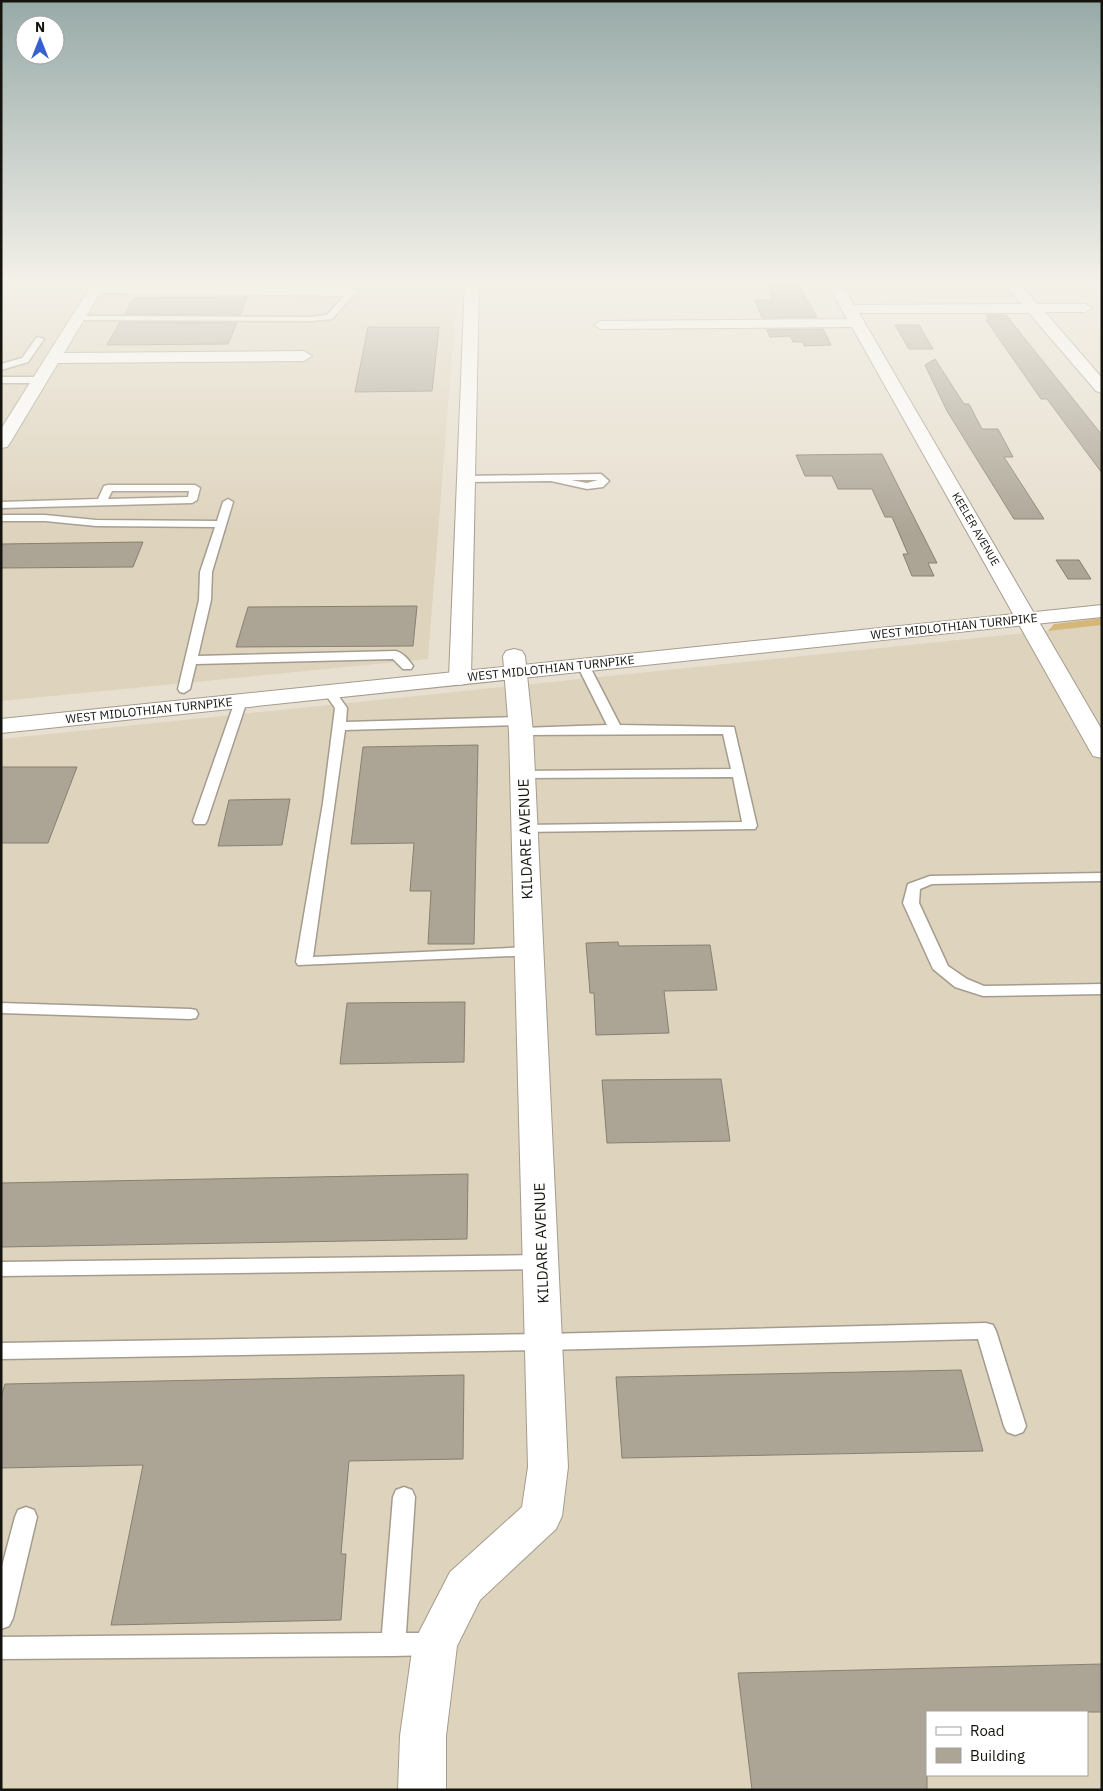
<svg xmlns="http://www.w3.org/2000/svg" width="1103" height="1791" font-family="'IBM Plex Sans',sans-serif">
  <rect width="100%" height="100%" fill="#e7dfcf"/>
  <path fill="#ded3bd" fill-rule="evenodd" d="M1 281H458L428 659 1 701Z
    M1102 625V1790H1V739ZM927 1712H1087V1775H927Z"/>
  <path fill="#d5b77a" d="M1102 618V625L1048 631 1054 624Z"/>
  <path fill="#aca596" stroke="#878072" d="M772 281H796L817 317 762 318 755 300H773L768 286H773Z
    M247 297 240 315 125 314 134 298Z
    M986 315H1006L1102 435V473L1047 399H1041L986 320H989Z
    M120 322 237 323 228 344 107 345Z
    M895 325H919L933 349H909Z
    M368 327H439L432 391 355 392Z
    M823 329 831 345 804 346 803 342H793L790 336 770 337 767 330Z
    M935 359 964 404H969L982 429H998L1013 457H1004L1044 519H1014L947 411 925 365Z
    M882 454 937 563H928L934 576H912L903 554H908L892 517H885L872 489H838L832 476H805L796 455Z
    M143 542 133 567 1 568V544Z
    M1056 560H1079L1091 579H1068Z
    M417 606 413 646 236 647 248 607Z
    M478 745 474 944H428L431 891H410L414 843 351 844 363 747Z
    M1 767H77L48 843H1Z
    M290 799 282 845 218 846 229 800Z
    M618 942 619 946 710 945 717 990 664 991 669 1033 596 1035 594 993H590L586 943Z
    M465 1002 464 1062 340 1064 347 1003Z
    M721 1079 730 1141 607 1143 602 1080Z
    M468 1174 467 1239 1 1247V1183Z
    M961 1370 983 1451 622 1458 616 1377Z
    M464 1375 463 1459 349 1461 341 1554H346L341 1620 111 1625 143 1465 1 1468V1397L5 1384Z
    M1102 1664V1712H927V1790H752L738 1673Z"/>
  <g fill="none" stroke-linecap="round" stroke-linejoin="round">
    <defs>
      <path id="lane" d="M349 290 356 292 332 319 311 321 78 320 74 318 78 316 311 317 327 315Z
        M37 337 44 339 28 362 1 370V364L22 358Z
        M1 377H40L44 380 40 383H1Z
        M601 474 609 481 603 487 587 489 551 481 466 482 461 479 466 476ZM571 480H598L587 483Z
        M108 485H195L200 488 197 500 192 503 1 508V502L98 499 104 486ZM112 491H189L188 497 108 499Z
        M228 499 233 502 212 572 211 600 198 656 396 651C403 653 409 660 413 666L411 669H403L393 659 196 664 190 689 184 693 180 692 178 689 199 600 200 572 215 527 96 526 45 521H1V515H45L96 520 217 521 223 502Z
        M583 661 589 665 620 725 734 727 757 826 755 829 520 832 518 829 520 826 525 825 742 822 733 777 517 778 515 775 517 772 522 771 731 769 723 734 516 735 514 732 521 728 607 725 577 665Z
        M329 687 333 688 347 708 346 722 520 717 526 721 520 725 345 730 313 957 530 947 536 949 538 952 536 955 298 965 296 962 323 803 335 708 323 691Z
        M241 697 247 701 207 821 205 824H195L193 821 235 701Z
        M1102 873V881L932 884 920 889 919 903 948 966 967 979 984 986 1102 984V994L983 996 955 987 933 969 903 903 908 884 930 876Z
        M1 1003 190 1009 196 1010 198 1014 196 1018 190 1019 1 1013Z
        M542 1255 549 1257 552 1262 549 1267 542 1269 1 1276V1262Z
        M986 1323 993 1325 996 1331 1026 1426 1023 1432 1015 1435 1007 1432 1004 1426 978 1339 545 1350 1 1359V1343L545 1334Z
        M404 1487 412 1490 415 1497 406 1633H434L443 1636 446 1644 443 1652 434 1655 393 1656 1 1659V1637L382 1633 393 1497 396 1490Z
        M26 1507 34 1510 37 1517 13 1618 9 1626 1 1629V1570L15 1517 18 1510Z"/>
      <path id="street" d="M94 281H108L106 285 323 286 352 288 359 292 352 296 100 293 64 353 304 351 312 356 304 361 58 363 10 443 7 447 1 448V429Z
        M465 281H479L471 678 468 683 460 685 452 683 449 678Z
        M826 281H840L854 305 1022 304 1003 281H1018L1037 304H1085L1092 308 1085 312H1045L1102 378V393L1096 391 1029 313H859L1102 730V758L1093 756 1090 751 852 327 601 329 594 325 601 321 847 319Z
        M514 649 522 651 525 656 533 732 568 1467 562 1516 556 1529 480 1600 457 1646 446 1736V1790H398L400 1736 413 1644 450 1572 522 1507 528 1467 509 732 503 656 506 651Z"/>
      <path id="secondary" d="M1102 605V617L1 733V719Z"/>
    </defs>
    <use href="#lane" stroke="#a49c8e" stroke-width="3"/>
    <use href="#street" stroke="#a49c8e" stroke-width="2"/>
    <use href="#secondary" stroke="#a49c8e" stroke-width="2"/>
    <use href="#lane" fill="#fff" fill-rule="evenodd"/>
    <use href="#street" fill="#fff" fill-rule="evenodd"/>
    <use href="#secondary" fill="#fff" fill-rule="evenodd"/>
  </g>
  <linearGradient id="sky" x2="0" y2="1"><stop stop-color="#97aaa8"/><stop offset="0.53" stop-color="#f4f1e9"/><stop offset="1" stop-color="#f4f1e9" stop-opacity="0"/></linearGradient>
  <rect width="1103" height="532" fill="url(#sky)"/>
  <g text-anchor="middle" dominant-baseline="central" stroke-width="4" stroke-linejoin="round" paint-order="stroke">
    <g font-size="11" fill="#15130d" stroke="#fff">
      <text transform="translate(976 529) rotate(60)">KEELER AVENUE</text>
    </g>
    <g font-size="12" fill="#15130d" stroke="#fff">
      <text transform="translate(954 626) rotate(-6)">WEST MIDLOTHIAN TURNPIKE</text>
      <text transform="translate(551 668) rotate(-6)">WEST MIDLOTHIAN TURNPIKE</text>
      <text transform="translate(149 710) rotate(-6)">WEST MIDLOTHIAN TURNPIKE</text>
    </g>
    <g font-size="15" fill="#15130d" stroke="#fff">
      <text transform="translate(525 839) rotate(-92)">KILDARE AVENUE</text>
      <text transform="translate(541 1243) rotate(-92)">KILDARE AVENUE</text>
    </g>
  </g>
  <rect width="1103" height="1791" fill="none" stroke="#15130d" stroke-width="5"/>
  <rect x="926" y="1711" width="162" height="65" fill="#ffffff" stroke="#a1a19e"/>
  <rect x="936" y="1727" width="25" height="8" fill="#ffffff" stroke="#a1a19e"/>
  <text x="970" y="1736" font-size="15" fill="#15130d">Road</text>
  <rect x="936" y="1748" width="25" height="15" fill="#aca596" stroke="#a1a19e"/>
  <text x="970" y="1761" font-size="15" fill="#15130d">Building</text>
  <g transform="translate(40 40)"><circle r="24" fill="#ffffff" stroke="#a1a19e"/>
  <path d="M0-4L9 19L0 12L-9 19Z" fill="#3460d0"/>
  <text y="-8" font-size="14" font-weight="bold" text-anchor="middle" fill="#15130d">N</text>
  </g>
</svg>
